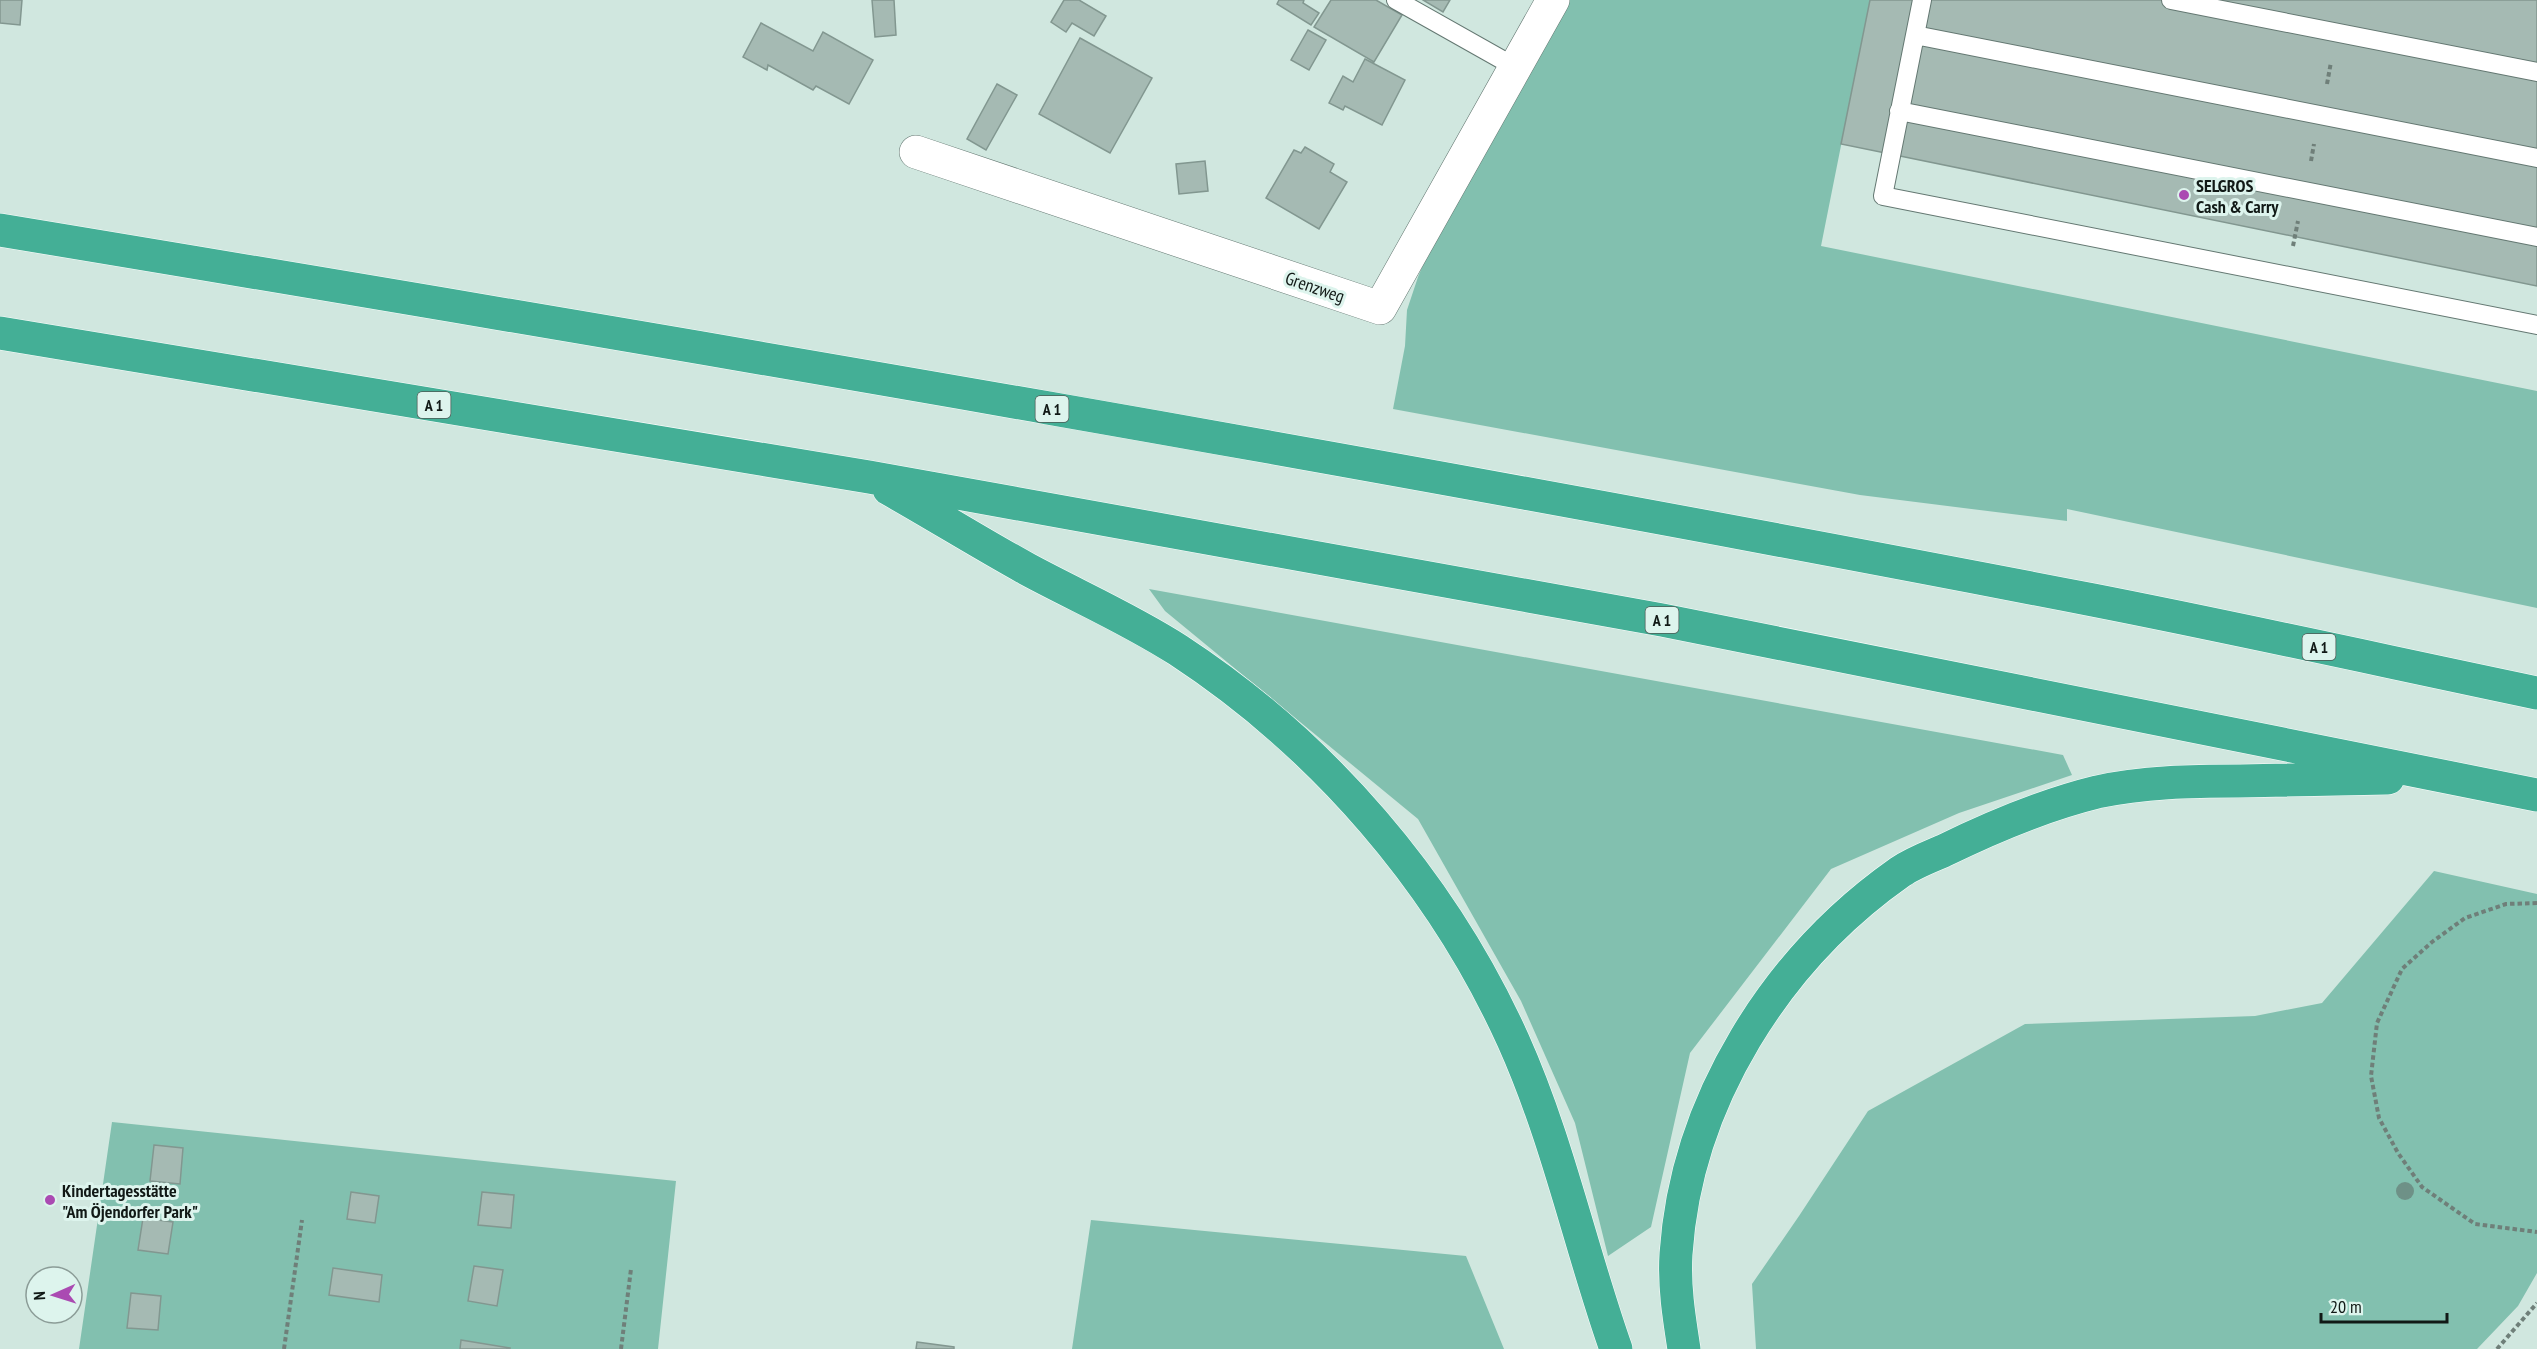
<svg xmlns="http://www.w3.org/2000/svg" width="2537" height="1349" font-family="'PT Sans Narrow',sans-serif">
  <rect width="100%" height="100%" fill="#d0e7df"/>
  <path fill="#82c0af" d="M1568 0H1870L1821 246 2537 391V608L2067 509V521L1860 495 1393 409 1405 346 1407 310 1418 277 1435 236Z
    M1149 589 2063 755 2072 775 1959 813 1831 869 1690 1053 1651 1227 1608 1256 1575 1123 1521 1001 1418 819 1165 611Z
    M2434 871 2537 894V1273L2518 1306 2477 1349H1756L1752 1284 1799 1216 1868 1111 2025 1024 2255 1016 2322 1003Z
    M112 1122 676 1181 658 1349H79Z
    M1091 1220 1466 1256 1504 1349H1072Z"/>
  <path fill="#a5bab3" stroke="#829790" stroke-width="1.5" d="M0 0H22L20 25 0 23Z
    M872 0H894L896 35 875 37Z
    M1064 0H1079L1106 16 1094 36 1072 23 1066 32 1051 22Z
    M1279 0H1304L1303 3 1319 13 1311 25 1277 4Z
    M1331 0H1376L1402 15 1374 62 1314 27Z
    M1423 0H1450L1443 12Z
    M1870 0H2537V286L1841 144Z
    M761 23 813 51 823 32 873 60 849 104 816 86 813 90 768 65 767 70 743 57Z
    M1308 30 1326 40 1309 70 1291 60Z
    M1080 38 1152 78 1110 153 1039 114Z
    M1365 59 1405 80 1382 125 1345 106 1343 110 1329 103 1343 76 1353 82Z
    M997 84 1017 95 986 150 967 139Z
    M1305 147 1334 164 1330 172 1347 182 1319 229 1266 198 1294 150 1301 153Z
    M1205 161 1208 191 1179 194 1176 164Z
    M154 1145 183 1148 180 1184 150 1181Z
    M351 1192 379 1196 375 1223 347 1219Z
    M482 1192 514 1195 511 1228 478 1225Z
    M143 1218 173 1222 168 1254 138 1250Z
    M474 1266 503 1270 497 1306 468 1301Z
    M333 1268 382 1275 379 1302 329 1295Z
    M131 1293 161 1296 158 1330 127 1328Z
    M461 1340 510 1348V1349H460Z
    M917 1342 954 1347V1349H916Z"/>
  <g fill="none" stroke-linecap="round" stroke-linejoin="round">
    <defs>
      <path id="lane" d="M1396 0 1515 67
        M1922 0 1883 196 2537 325
        M2171 0 2537 72
        M1915 35 2537 158
        M1899 111 2537 237"/>
      <path id="street" d="M916 152 1380 308 1553 0"/>
      <path id="highway" d="M0 230C699 346 1397 465 2093 600 2241 629 2389 662 2537 693
        M0 333 869 477 1662 620 2537 795
        M889 489C935 515 980 543 1027 569 1077 596 1130 619 1178 650 1323 745 1442 883 1513 1040 1558 1140 1580 1247 1616 1349
        M1684 1349C1679 1317 1674 1286 1676 1254 1686 1102 1776 959 1900 872 1913 863 1929 857 1943 851 1992 827 2044 805 2097 792 2143 782 2192 781 2240 781 2289 780 2339 779 2388 778"/>
    </defs>
    <use href="#lane" stroke="#647872" stroke-width="20"/>
    <use href="#street" stroke="#647872" stroke-width="34"/>
    <use href="#highway" stroke="#fff" stroke-width="34"/>
    <path stroke="#6f7f79" stroke-width="4" stroke-dasharray="4.5 3" stroke-linecap="butt" d="M2327 84 2331 62
      M2311 161 2314 144
      M2293 246 2298 221
      M2537 903 2506 904 2465 918 2432 942 2402 969 2377 1023 2371 1076 2379 1118 2398 1153 2422 1187 2475 1224 2537 1232
      M284 1349 302 1220
      M621 1349 631 1269
      M2497 1349 2537 1303"/>
    <use href="#lane" stroke="#fff" stroke-width="18"/>
    <use href="#street" stroke="#fff" stroke-width="33"/>
    <use href="#highway" stroke="#44af96" stroke-width="33"/>
  </g>
  <circle fill="#6e9187" cx="2405" cy="1191" r="9"/>
  <g fill="#aa4ab2" stroke="#ddf4ed" stroke-width="2">
    <circle cx="2184" cy="195" r="6"/>
    <circle cx="50" cy="1200" r="6"/>
  </g>
  <g text-anchor="middle" dominant-baseline="central" stroke-width="6" stroke-linejoin="round" paint-order="stroke">
    <g fill="#ddf4ed" stroke="#4e5b56" stroke-width="1.5">
      <rect x="417.5" y="392" width="33" height="26" rx="4.5"/>
      <rect x="1035.5" y="396" width="33" height="26" rx="4.5"/>
      <rect x="1645.5" y="607" width="33" height="26" rx="4.5"/>
      <rect x="2302.5" y="634" width="33" height="26" rx="4.5"/>
    </g>
    <g font-size="16" font-weight="bold" fill="#111916">
      <text x="434" y="405">A 1</text>
      <text x="1052" y="409">A 1</text>
      <text x="1662" y="620">A 1</text>
      <text x="2319" y="647">A 1</text>
    </g>
    <g font-size="18" font-weight="bold" fill="#111916" stroke="#ddf4ed" text-anchor="start">
      <text x="2196" y="185">SELGROS<tspan x="2196" dy="21">Cash &amp; Carry</tspan></text>
      <text x="62" y="1190">Kindertagesstätte<tspan x="62" dy="21">"Am Öjendorfer Park"</tspan></text>
    </g>
    <g font-size="18" fill="#111916" stroke="#ddf4ed">
      <text transform="translate(1315 287) rotate(19)">Grenzweg</text>
    </g>
  </g>
  <g transform="translate(54 1295) rotate(267)"><circle r="28" fill="#ddf4ed" stroke="#8b9c97" stroke-width="1.5"/>
  <path d="M0-4.5L10 22L0 15L-10 22Z" fill="#aa4ab2"/>
  <text y="-9" font-size="16" font-weight="bold" text-anchor="middle" fill="#111916">N</text>
  </g>
  <path d="M2321 1313v9h126v-9" fill="none" stroke="#111916" stroke-width="3"/>
  <text x="2330" y="1313" font-size="18" fill="#111916" stroke="#ddf4ed" stroke-width="4.5" paint-order="stroke">20 m</text>
</svg>
